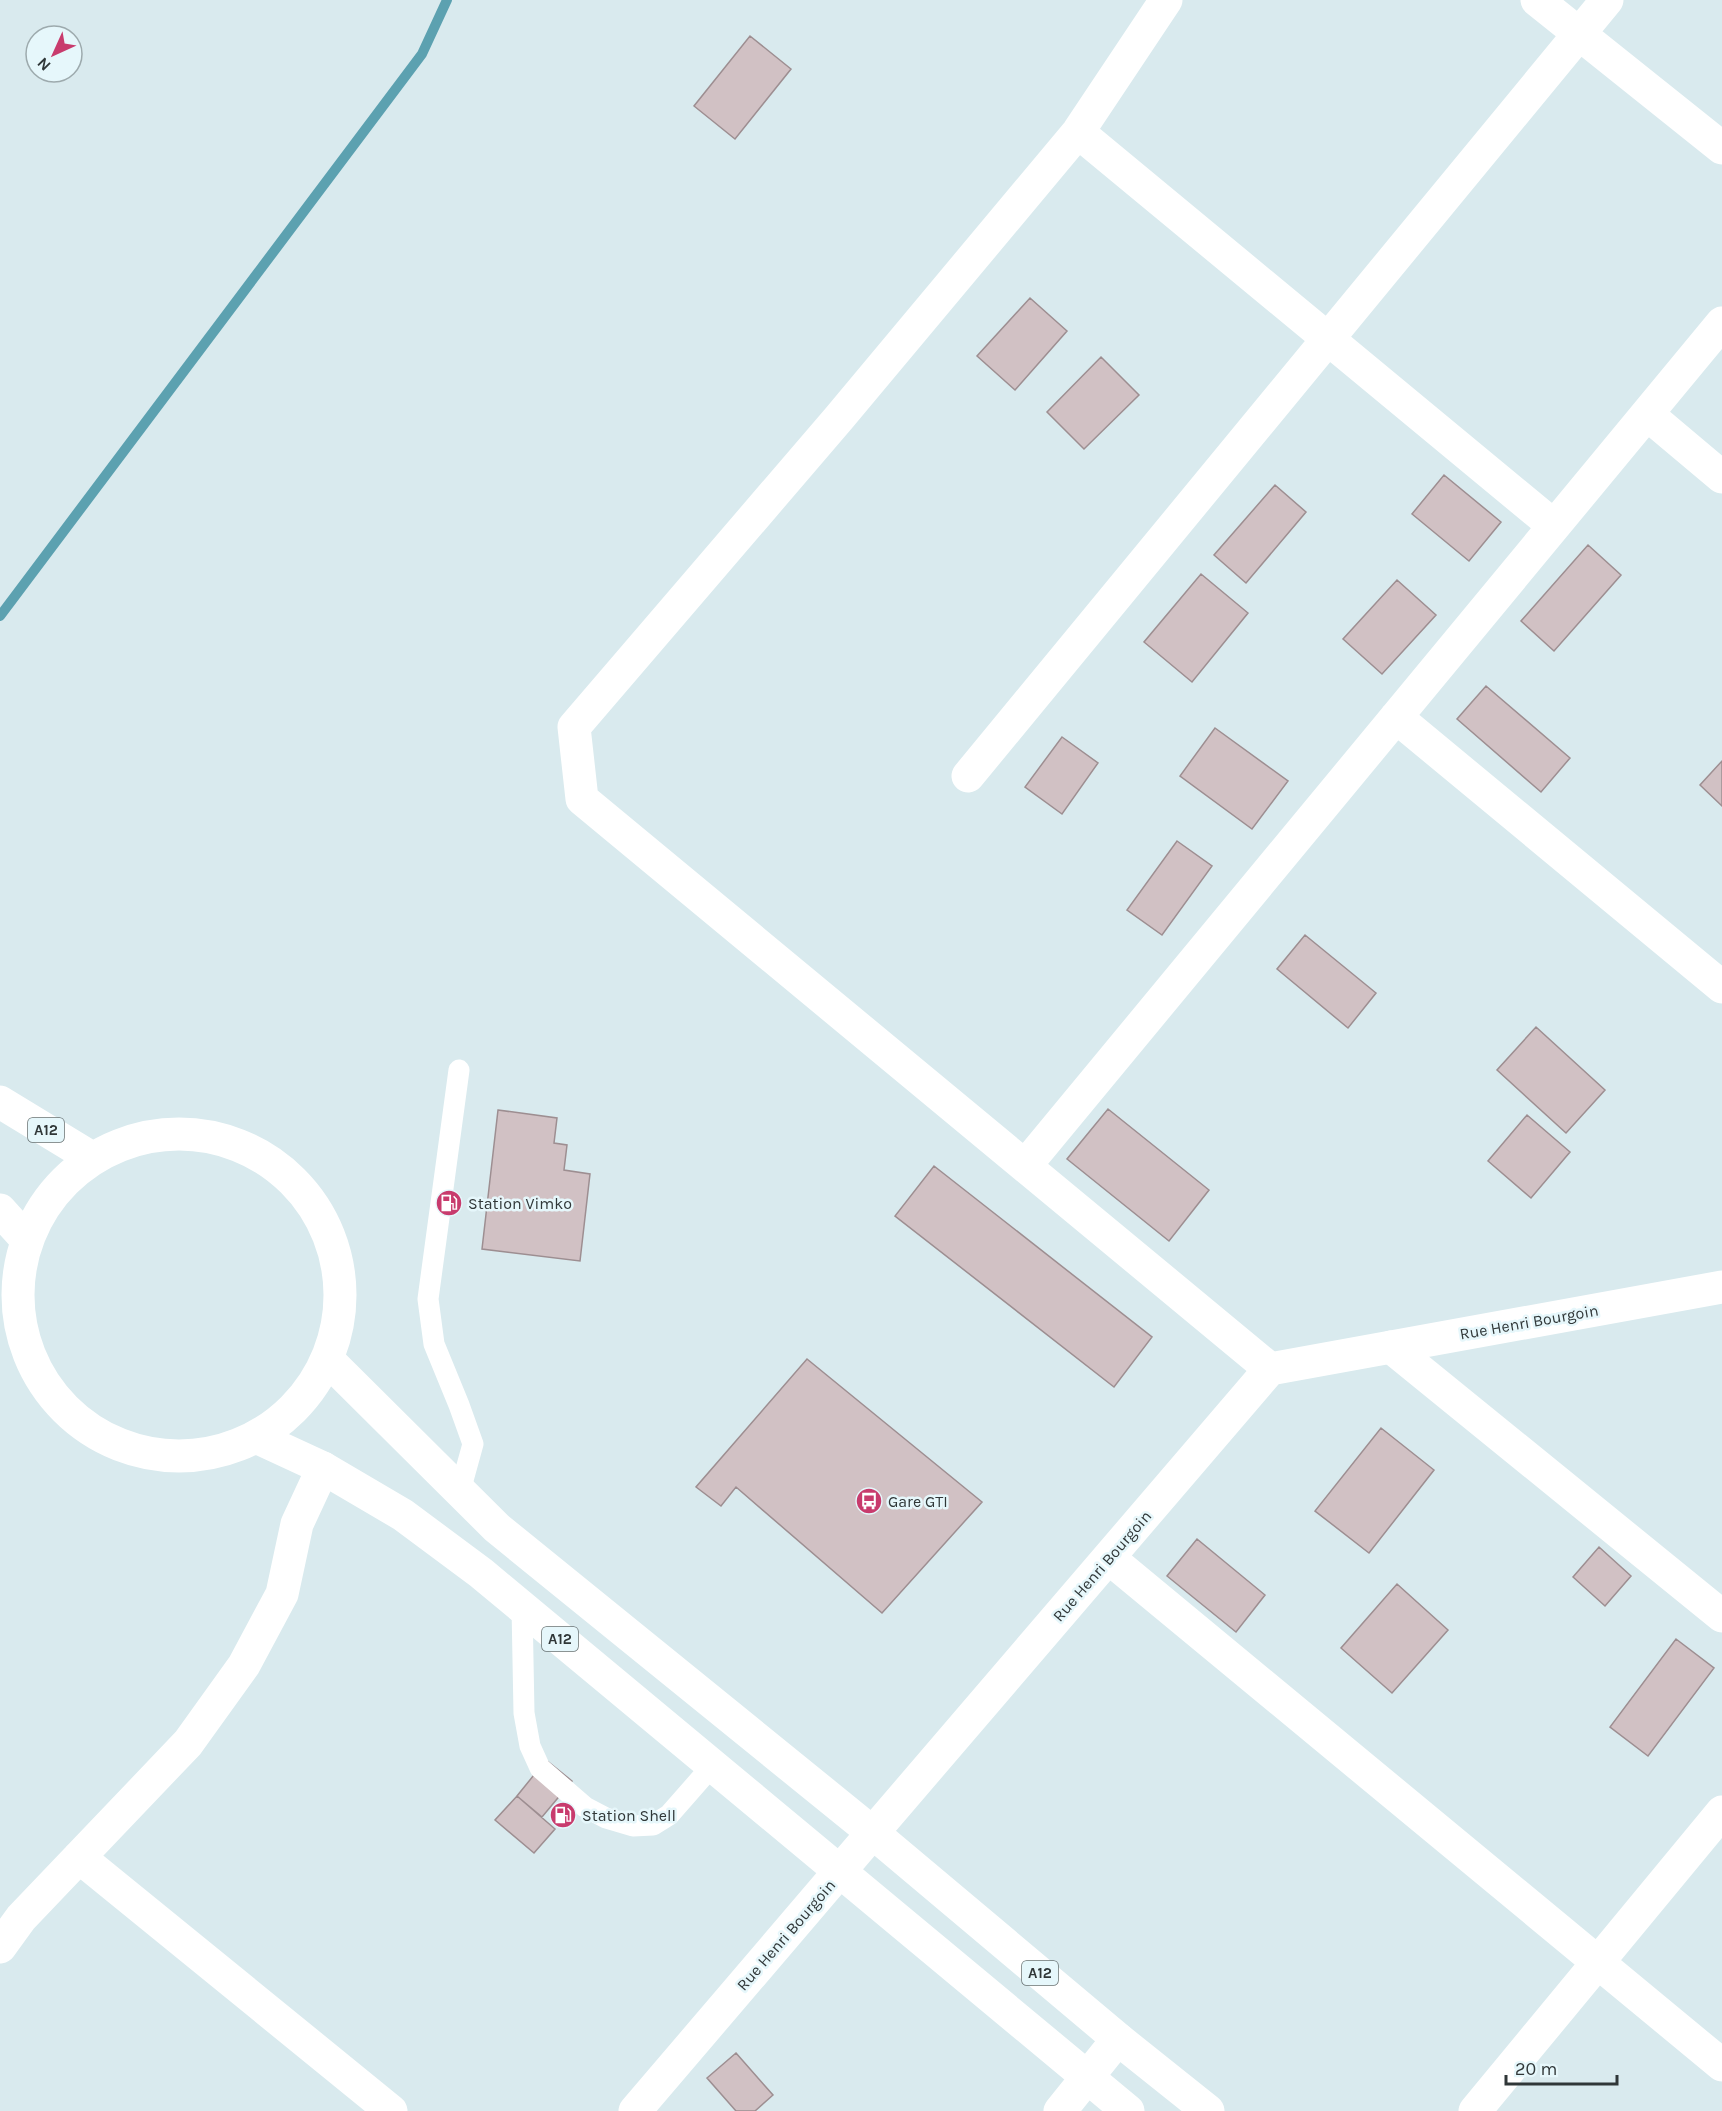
<svg xmlns="http://www.w3.org/2000/svg" width="1722" height="2111" font-family="Karla,sans-serif">
  <rect width="100%" height="100%" fill="#d9eaee"/>
  <g fill="none" stroke-linecap="round" stroke-linejoin="round">
    <path stroke="#5ca1b0" stroke-width="10" d="M0 616 422 54 447 0"/>
  </g>
  <path fill="#d1c1c4" stroke="#9d8e91" stroke-width="1.5" d="M750 36 791 69 735 139 694 106Z
    M1030 298 1067 331 1015 390 977 356Z
    M1101 357 1139 395 1084 449 1047 412Z
    M1444 475 1501 522 1469 561 1412 514Z
    M1275 485 1306 512 1246 583 1214 555Z
    M1588 545 1621 575 1554 651 1521 621Z
    M1201 574 1248 613 1192 682 1144 642Z
    M1397 580 1436 615 1382 674 1343 639Z
    M1486 686 1570 758 1541 792 1457 719Z
    M1215 728 1288 781 1252 829 1180 776Z
    M1062 737 1098 763 1062 814 1025 787Z
    M1722 761V806L1700 785Z
    M1177 841 1212 866 1162 935 1127 910Z
    M1305 935 1376 993 1348 1028 1277 969Z
    M1536 1027 1605 1090 1566 1133 1497 1070Z
    M1108 1109 1209 1190 1169 1241 1067 1159Z
    M498 1110 557 1118 554 1143 567 1145 564 1170 590 1174 580 1261 482 1249Z
    M1527 1115 1570 1152 1531 1198 1488 1161Z
    M934 1166 1152 1337 1114 1387 895 1216Z
    M807 1359 982 1502 882 1613 736 1487 721 1506 696 1487Z
    M1381 1428 1434 1470 1369 1553 1315 1511Z
    M1197 1539 1265 1595 1236 1632 1167 1576Z
    M1599 1547 1631 1576 1605 1606 1573 1577Z
    M1397 1584 1448 1630 1392 1693 1341 1648Z
    M1676 1639 1714 1668 1648 1756 1610 1727Z
    M546 1760 572 1781 542 1817 517 1796Z
    M517 1796 555 1829 534 1853 495 1820Z
    M736 2053 773 2095 755 2111H736L707 2078Z"/>
  <g fill="none" stroke-linecap="round" stroke-linejoin="round">
    <path stroke="#fff" stroke-width="21" d="M459 1070 428 1299 434 1344 459 1405 473 1444 460 1491
      M522 1607 524 1713 530 1746 540 1768 585 1807 606 1818 633 1826 653 1825 669 1815 712 1766"/>
    <path stroke="#fff" stroke-width="33" d="M1166 0 1078 132 839 418 574 727 582 799 1270 1369
      M1537 0 1722 148
      M1078 132 1554 526
      M1647 414 1722 477
      M1396 717 1722 987
      M968 776 1607 0
      M1025 1166 1722 323
      M1391 1347 1722 1616
      M1109 1558 1722 2065
      M79 1857 391 2111
      M0 1947 21 1918 188 1743 244 1665 282 1594 297 1524 323 1468
      M635 2111 839 1872
      M1060 2111 1118 2039
      M1475 2111 1722 1812"/>
    <path stroke="#fff" stroke-width="33" d="M839 1872 1270 1369 1722 1287"/>
    <path stroke="#fff" stroke-width="33" d="M0 1102 92 1158
      M18 1295a161 161 0 1 1 322 0a161 161 0 1 1-322 0Z
      M0 1210 27 1240
      M329 1361 497 1528 873 1833 1118 2039 1208 2111
      M258 1438 323 1468 403 1515 481 1573 1128 2111"/>
  </g>
  <defs>
    <symbol id="fuel-disc" viewBox="-11 -11 22 22"><circle r="9.5" fill="#c83b6d" stroke="#e6f7fb"/><path d="M-5.5-6h7V0h2V4h1.3V-2.5L3-4.5l.8-.8L6-3V5H2.5V1h-1V6h-7ZM-4.2-4.7v3.2H.2V-4.7Z" fill="#fff"/></symbol>
    <symbol id="bus-disc" viewBox="-11 -11 22 22"><circle r="9.5" fill="#c83b6d" stroke="#e6f7fb"/><path d="M-5-6H5V4H4V6H2V4H-2V6H-4V4H-5ZM-3.5-4V0h7V-4ZM-3.5 1.2v1.5H-2V1.2ZM2 1.2v1.5H3.5V1.2Z" fill="#fff"/></symbol>
  </defs>
  <g fill-rule="evenodd">
    <use href="#fuel-disc" x="434" y="1188" width="30" height="30"/>
    <use href="#bus-disc" x="854" y="1486" width="30" height="30"/>
    <use href="#fuel-disc" x="548" y="1800" width="30" height="30"/>
  </g>
  <g text-anchor="middle" dominant-baseline="central" stroke-width="5" stroke-linejoin="round" paint-order="stroke">
    <g fill="#e6f7fb" stroke="#677172" stroke-width="1.5">
      <rect x="28" y="1118" width="36" height="24" rx="4.5"/>
      <rect x="542" y="1627" width="36" height="24" rx="4.5"/>
      <rect x="1022" y="1961" width="36" height="24" rx="4.5"/>
    </g>
    <g font-size="15" font-weight="bold" fill="#303738">
      <text x="46" y="1130">A12</text>
      <text x="560" y="1639">A12</text>
      <text x="1040" y="1973">A12</text>
    </g>
    <g font-size="16" fill="#303738" stroke="#e6f7fb" text-anchor="start">
      <text x="468" y="1203">Station Vimko</text>
      <text x="888" y="1501">Gare GTI</text>
      <text x="582" y="1815">Station Shell</text>
    </g>
    <g font-size="16" fill="#303738" stroke="#e6f7fb">
      <text transform="translate(1529 1322) rotate(-10)">Rue Henri Bourgoin</text>
      <text transform="translate(1102 1566) rotate(-49)">Rue Henri Bourgoin</text>
      <text transform="translate(786 1935) rotate(-49)">Rue Henri Bourgoin</text>
    </g>
  </g>
  <g transform="translate(54 54) rotate(225)"><circle r="28" fill="#e6f7fb" stroke="#9daaad" stroke-width="1.5"/>
  <path d="M0-4.5L10 22L0 15L-10 22Z" fill="#c83b6d"/>
  <text y="-9" font-size="16" font-weight="bold" text-anchor="middle" fill="#303738">N</text>
  </g>
  <path d="M1506 2075v9h111v-9" fill="none" stroke="#303738" stroke-width="3"/>
  <text x="1515" y="2075" font-size="18" fill="#303738" stroke="#e6f7fb" stroke-width="4.5" paint-order="stroke">20 m</text>
</svg>
